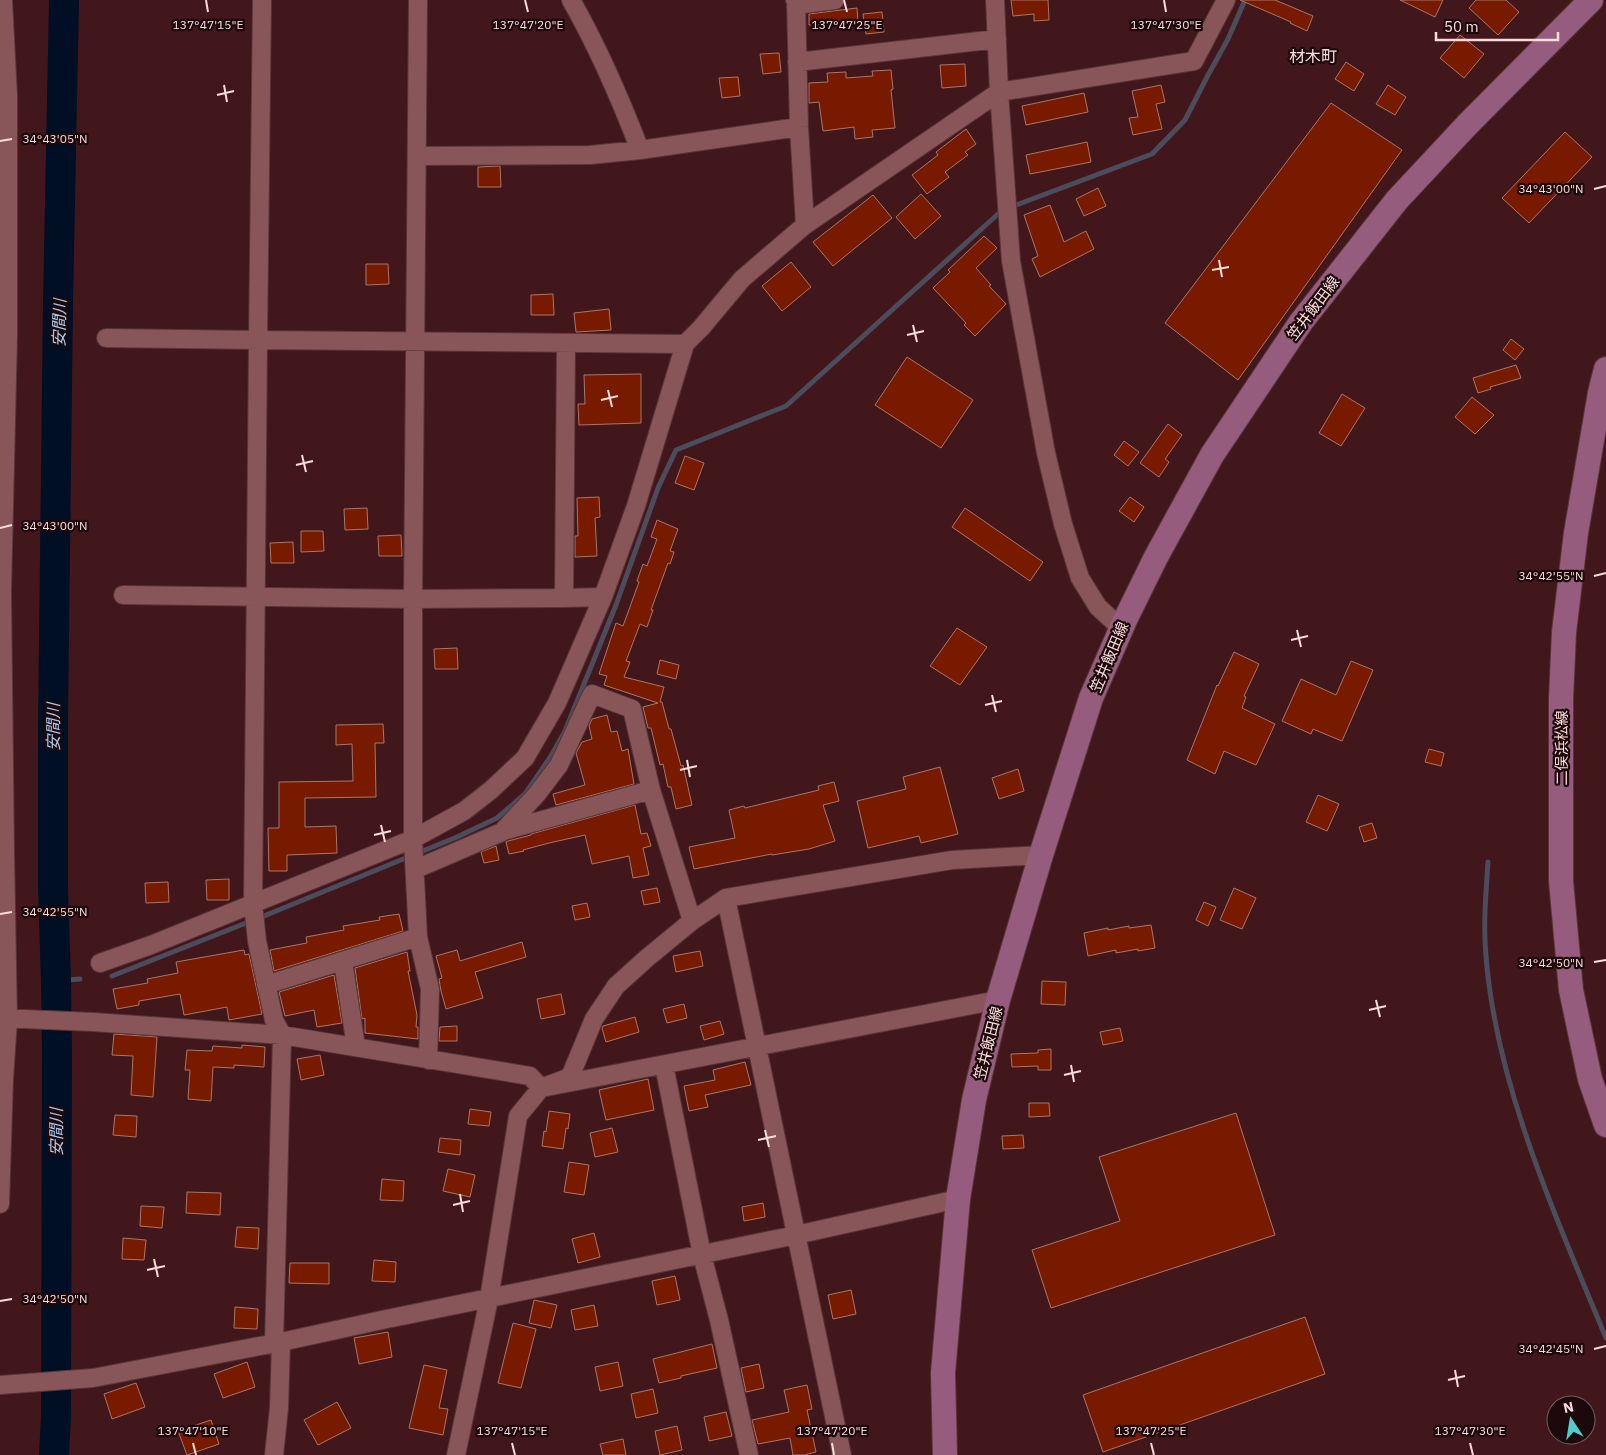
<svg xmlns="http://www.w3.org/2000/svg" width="1606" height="1455" font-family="'IBM Plex Sans','Noto Sans JP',sans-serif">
  <rect width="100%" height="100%" fill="#42171c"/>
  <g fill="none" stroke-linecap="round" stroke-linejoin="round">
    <path stroke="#4b4c5c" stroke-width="5" d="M1011 207 1152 154 1185 120 1207 77 1228 39 1245 0
      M1488 862C1486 893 1483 925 1486 956 1496 1086 1557 1219 1606 1338
      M259 918 457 837 497 818 525 794 551 756 565 731 616 605 658 488 676 450 786 406 998 214 1004 211
      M112 976 251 921
      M56 981 80 979"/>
    <path stroke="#010f25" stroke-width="30" d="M54 1455 56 1416 57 1051 56 981 53 888V723L58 303 64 0"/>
  </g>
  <path fill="#771a00" stroke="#a97669" d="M1011 0H1048L1049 20 1034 21V14L1013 16Z
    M1240 0H1275L1313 16 1307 31 1290 23 1291 22Z
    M1400 0H1443L1435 17Z
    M1476 0H1506L1519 12 1498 35 1469 8Z
    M857 8 858 23 809 25V14Z
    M882 12 884 32 866 34 863 14Z
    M1460 35 1484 54 1464 78 1440 58Z
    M779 53 781 72 763 74 760 54Z
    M1346 62 1364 74 1354 91 1335 79Z
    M965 64 966 86 942 88 940 65Z
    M891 70 893 89 891 90 895 128 872 130 873 137 855 139 854 127 823 131 819 102 809 103V83L828 82 827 73 846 72V78L873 76 872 71Z
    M738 77 740 96 722 98 719 78Z
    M1161 85 1165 102 1156 104 1162 129 1133 135 1129 118 1138 117 1132 91Z
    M1388 85 1406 97 1395 115 1376 104Z
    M1084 93 1088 112 1026 125 1022 106Z
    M1331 103 1402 150 1238 380 1165 323Z
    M966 129 976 144 965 152 968 155 945 172 949 177 927 194 912 175 938 155 936 152Z
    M1565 132 1592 157 1529 223 1502 198Z
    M1087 142 1091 162 1030 174 1026 155Z
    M500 166 501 187H478V167Z
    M1098 188 1106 206 1084 216 1076 199Z
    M921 194 941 216 915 239 896 217Z
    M873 195 892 218 833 266 813 242Z
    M1050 205 1064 242 1086 231 1094 249 1040 277 1032 259 1038 256 1024 215Z
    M984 236 997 248 976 268 991 285 989 286 1006 304 975 336 964 325 966 323 933 288 950 272 948 270Z
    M791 262 811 287 782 311 762 286Z
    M366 264H388L389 284 366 285Z
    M553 294 554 315H531V295Z
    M609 309 611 330 576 332 574 313Z
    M1511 339 1524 349 1515 360 1503 350Z
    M907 357 973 400 941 448 875 405Z
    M1516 365 1521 378 1490 387 1491 389 1478 393 1473 378Z
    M641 374V423L579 425 578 404H585L584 375Z
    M1342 394 1365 408 1341 446 1319 433Z
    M1472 397 1494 415 1475 434 1455 417Z
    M1168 424 1182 435 1165 459 1169 462 1159 477 1140 463Z
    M1124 441 1139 452 1128 466 1114 455Z
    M685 456 704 463 694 490 675 483Z
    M599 497 600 517 595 518 597 556 575 557V536H578L577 498Z
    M1130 497 1144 507 1134 522 1119 511Z
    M367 508 368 529 345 530 344 509Z
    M965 508 1043 562 1030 581 952 527Z
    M657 520 678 529 670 551 674 552 670 564 668 563 651 610H653L647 627 640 624 626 661 630 662 624 677 664 687 660 702H662L669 729H671L681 766 683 765 692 805 676 809 671 787H668L663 764 660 765 651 728H648L643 707 658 703 604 685 607 676 599 674 616 623 623 626 639 582 637 581 643 564 647 566 657 539 651 537Z
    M301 531H323L324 551 301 552Z
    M401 535 402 556H379L378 536Z
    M293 542 294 563H271L270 543Z
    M957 628 987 647 960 685 930 666Z
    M457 648 458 669H435L434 649Z
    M1234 652 1259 664 1244 696 1246 697 1242 708 1275 724 1256 765 1224 751 1215 774 1187 760 1217 685 1218 686Z
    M660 660 679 665 676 679 657 674Z
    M1351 661 1373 670 1342 741 1313 729 1311 734 1282 721 1301 679 1336 695Z
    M607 715 611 732 617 731 622 751 628 749 634 784 556 805 553 794 585 785 576 753 582 742 592 739 589 726 592 719Z
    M383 724 384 743H375L376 797 305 798V827L336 826 337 853 287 855V871H269L268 828H279V782L353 781 352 744 336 745V725Z
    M1429 749 1444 753 1441 766 1425 762Z
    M940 767 958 834 921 843 919 836 868 848 857 801 906 789 903 777Z
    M1018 769 1024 791 999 799 992 778Z
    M834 782 839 801 823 805 835 841 809 849 772 855V854L694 869 689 847 735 838 729 810 744 806 745 808 819 790 818 786Z
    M1318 795 1339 804 1327 831 1306 822Z
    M635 805 641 834 647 833 651 846 643 848 649 875 633 878 629 856 592 864 585 835 549 843 523 850 524 851 509 854 506 842 508 841 531 835V834Z
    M1372 823 1377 838 1364 842 1359 827Z
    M496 846 499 860 484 863 481 852Z
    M229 879V900H207L206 880Z
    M168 882 169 902 146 903 145 883Z
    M657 888 660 902 644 905 641 891Z
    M1234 888 1256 898 1242 929 1220 920Z
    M1204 902 1216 907 1208 926 1196 920Z
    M587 903 590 917 575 920 572 906Z
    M399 914 403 931 274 971 270 950 307 943 306 937 344 930 343 926 380 920 379 917Z
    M1151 925 1155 948 1138 951V949L1116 953V950L1088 956 1084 933 1108 928V930L1129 926V928Z
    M522 942 526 957 475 972 483 998 446 1009 441 991 439 979 442 978 436 956 457 950 460 961Z
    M244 950 245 955 249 954 262 1014 229 1020 227 1007 184 1015 180 994 139 1001V1005L117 1009 113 989 148 983 147 979 178 973 176 962Z
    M700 951 703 966 676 972 673 956Z
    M407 952 410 971H408L417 1015 416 1027H418V1039L365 1033V1018L362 1019 355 968Z
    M334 975 342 1023 317 1027 314 1010 285 1016 279 992Z
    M1042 981 1066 982 1065 1005 1041 1004Z
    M561 994 565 1014 541 1019 537 999Z
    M684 1004 687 1018 667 1023 663 1009Z
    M635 1017 639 1032 606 1042 602 1028 603 1026Z
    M720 1021 724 1034 704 1040 700 1026Z
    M457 1026V1041H439L440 1027Z
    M1120 1028 1123 1041 1103 1045 1100 1032Z
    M114 1034 157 1037 153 1097 131 1095 133 1056 112 1055Z
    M242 1045 265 1047 264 1067 234 1065V1068L213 1067 211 1101 188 1099 190 1070H185L187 1050 212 1051 213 1046 242 1048Z
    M1051 1049V1070H1038V1066L1012 1067 1011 1054 1038 1053V1050Z
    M320 1055 324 1075 301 1080 297 1059Z
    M745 1062 751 1085 705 1095 708 1107 689 1111 684 1086 715 1080 713 1070Z
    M648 1079 654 1110 606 1120 599 1090Z
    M1029 1103H1049L1050 1116 1029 1117Z
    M470 1109 491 1112 489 1126 468 1124Z
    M549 1111 570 1114 568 1129 566 1128 563 1149 542 1146 544 1131 546 1132Z
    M1236 1113 1275 1235 1051 1308 1032 1250 1120 1221 1099 1157Z
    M115 1115 137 1116 136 1137 113 1135Z
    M612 1128 618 1152 595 1157 590 1133Z
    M1023 1135 1024 1148 1003 1149 1002 1136Z
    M440 1138 461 1140 460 1155 438 1152Z
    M569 1162 589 1165 584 1195 564 1192Z
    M448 1169 475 1175 470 1197 443 1191Z
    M382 1179 404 1181 403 1201 380 1200Z
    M187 1192 221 1193 220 1215 186 1213Z
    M763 1203 765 1217 744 1221 742 1207Z
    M141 1206 164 1207 162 1228 140 1226Z
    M237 1227 259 1228 258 1249 235 1247Z
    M594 1233 600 1257 578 1263 572 1239Z
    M123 1238 146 1240 144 1260 122 1259Z
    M374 1260 396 1262 395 1282 372 1281Z
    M290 1263H329V1284L289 1283Z
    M675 1276 680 1300 657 1305 652 1281Z
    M851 1290 856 1314 833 1319 828 1295Z
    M534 1300 557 1305 551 1328 529 1323Z
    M594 1305 598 1326 575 1330 571 1310Z
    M235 1307 258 1309 257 1329 234 1328Z
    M1305 1317 1325 1374 1103 1452 1083 1395Z
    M513 1323 536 1329 521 1388 498 1383Z
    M388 1332 392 1357 359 1364 354 1338Z
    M712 1344 717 1368 681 1376V1378L659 1383 653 1359Z
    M247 1362 255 1387 223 1398 214 1374Z
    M618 1362 623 1386 600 1391 595 1367Z
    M759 1364 764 1388 746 1392 741 1368Z
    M424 1365 447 1370 439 1408 448 1409 443 1435 409 1428Z
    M136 1383 145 1407 112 1419 104 1394Z
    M807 1385 812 1409 807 1410 816 1452 804 1455H793L790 1438 758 1444 752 1420 789 1412 784 1390Z
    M653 1389 658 1413 636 1418 631 1394Z
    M337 1402 351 1428 318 1445 304 1420Z
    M726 1412 732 1436 709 1441 704 1417Z
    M211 1420 219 1444 187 1455 178 1431Z
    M677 1426 682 1450 660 1455 655 1431Z
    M623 1439 626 1455H603L600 1444Z"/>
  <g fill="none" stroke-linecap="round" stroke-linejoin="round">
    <defs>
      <path id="street" d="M418 0 413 599V839L418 937 430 989 428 1060
        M571 0C599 49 620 98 640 150
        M795 0 804 4 835 0
        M995 0 999 92 1011 261 1046 453 1063 524 1080 578 1098 607 1121 628
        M796 1 799 127 805 225
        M797 62 997 39
        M417 156 590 155 640 150 799 127
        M106 338 258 340 262 0
        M123 595 413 599 564 598 603 597
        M564 598 566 343
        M503 831 651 790
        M416 869 502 832 537 794 559 765 592 694 632 709 651 790 692 921
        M726 898 842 1455
        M343 961 356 1047
        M100 963 151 945 413 839 464 811 491 790 525 758 557 703 603 597 636 506 685 344
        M266 985 418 937
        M0 1018 93 1022 282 1035 530 1076 541 1088 998 1000
        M664 1065 702 1255 719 1320 749 1455
        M0 1204 4 1079 8 1020 5 852 2 592 8 336V96L3 0
        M274 1343 282 1035 274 1020 257 941 253 903 258 340 685 344 701 328 742 279 805 225 999 92 1194 61 1226 0
        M0 1385 93 1378 281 1342 382 1320 796 1235 958 1199
        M274 1455 279 1408 281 1342
        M456 1455 489 1299 518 1116 541 1088 570 1077 594 1019 616 986 647 958 692 921 726 898 952 860 1041 855"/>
      <path id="secondary" d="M1606 369 1600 393 1576 533 1564 632 1561 699V881L1571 990 1590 1079 1606 1125
        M945 1455 943 1373 958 1199 974 1100 998 1000 1041 855 1091 698 1125 620 1156 557 1212 455 1301 322 1397 200 1467 125 1591 0"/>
    </defs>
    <use href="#street" stroke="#593539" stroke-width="20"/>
    <use href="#secondary" stroke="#593539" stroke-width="26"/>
    <use href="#street" stroke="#885559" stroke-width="18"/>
    <use href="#secondary" stroke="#955c7d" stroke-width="24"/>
  </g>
  <path fill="none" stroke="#f9dbdc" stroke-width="2" d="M206 0 208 12M525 0 528 12M844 0 847 12M1164 0 1166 12M224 85 227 102M217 95 234 91M0 141 12 139M1594 189 1606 186M1219 260 1222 277M1212 270 1229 267M913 325 917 342M907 335 924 331M608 390 612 407M601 400 618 396M302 455 306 472M296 465 313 461M0 528 12 525M1594 576 1606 573M1297 630 1301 647M1291 640 1308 636M992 695 996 712M985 705 1002 701M687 760 690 777M680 770 697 766M381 825 385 842M374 835 391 831M0 914 12 912M1594 962 1606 960M1376 1000 1380 1017M1369 1010 1386 1006M1071 1065 1074 1082M1064 1075 1081 1071M765 1130 769 1147M758 1140 776 1136M460 1194 463 1212M453 1205 470 1201M154 1259 158 1277M147 1270 165 1266M0 1301 12 1299M1594 1349 1606 1346M1455 1370 1458 1387M1448 1380 1465 1376M193 1443 196 1455M512 1443 515 1455M832 1443 834 1455M1151 1443 1154 1455M1470 1443 1473 1455"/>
  <g text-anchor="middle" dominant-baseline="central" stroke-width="4.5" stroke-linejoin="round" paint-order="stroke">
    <g font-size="15" fill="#f9dbdc" stroke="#1d090b">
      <text transform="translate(1313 308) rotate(-53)">笠井飯田線</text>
      <text transform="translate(1109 657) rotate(-67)">笠井飯田線</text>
      <text transform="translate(1561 748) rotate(-90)">二俣浜松線</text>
      <text transform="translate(988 1043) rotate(-76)">笠井飯田線</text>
    </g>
    <g font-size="16" fill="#f9dbdc" stroke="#1d090b">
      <text x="1313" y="56">材木町</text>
    </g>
    <g font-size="16" font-style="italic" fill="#accaf1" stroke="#1d090b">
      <text transform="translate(59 323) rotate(-89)">安間川</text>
      <text transform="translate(53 727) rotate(-90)">安間川</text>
      <text transform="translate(56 1132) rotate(-90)">安間川</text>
    </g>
  </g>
  <g font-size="12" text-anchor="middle" fill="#f9dbdc" stroke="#1d090b" stroke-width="4.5" stroke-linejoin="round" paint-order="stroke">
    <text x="208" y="29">137°47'15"E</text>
    <text x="528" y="29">137°47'20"E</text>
    <text x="847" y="29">137°47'25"E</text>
    <text x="1166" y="29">137°47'30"E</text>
    <text x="55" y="143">34°43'05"N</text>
    <text x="1551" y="193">34°43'00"N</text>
    <text x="55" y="530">34°43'00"N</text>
    <text x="1551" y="580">34°42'55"N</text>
    <text x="55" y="916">34°42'55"N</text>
    <text x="1551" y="967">34°42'50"N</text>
    <text x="55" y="1303">34°42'50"N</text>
    <text x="1551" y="1353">34°42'45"N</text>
    <text x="193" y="1435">137°47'10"E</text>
    <text x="512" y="1435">137°47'15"E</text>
    <text x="832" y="1435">137°47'20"E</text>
    <text x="1151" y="1435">137°47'25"E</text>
    <text x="1470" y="1435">137°47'30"E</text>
  </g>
  <g transform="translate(1571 1420) rotate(348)"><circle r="24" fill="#1d090b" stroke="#755d5f"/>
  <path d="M0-4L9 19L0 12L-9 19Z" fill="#52cdcd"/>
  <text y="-8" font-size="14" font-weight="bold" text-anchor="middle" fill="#f9dbdc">N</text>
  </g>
  <path d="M1436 32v8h122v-8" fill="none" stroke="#f9dbdc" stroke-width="2.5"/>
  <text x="1444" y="32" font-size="15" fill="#f9dbdc" stroke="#1d090b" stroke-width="4" paint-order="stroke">50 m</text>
</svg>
